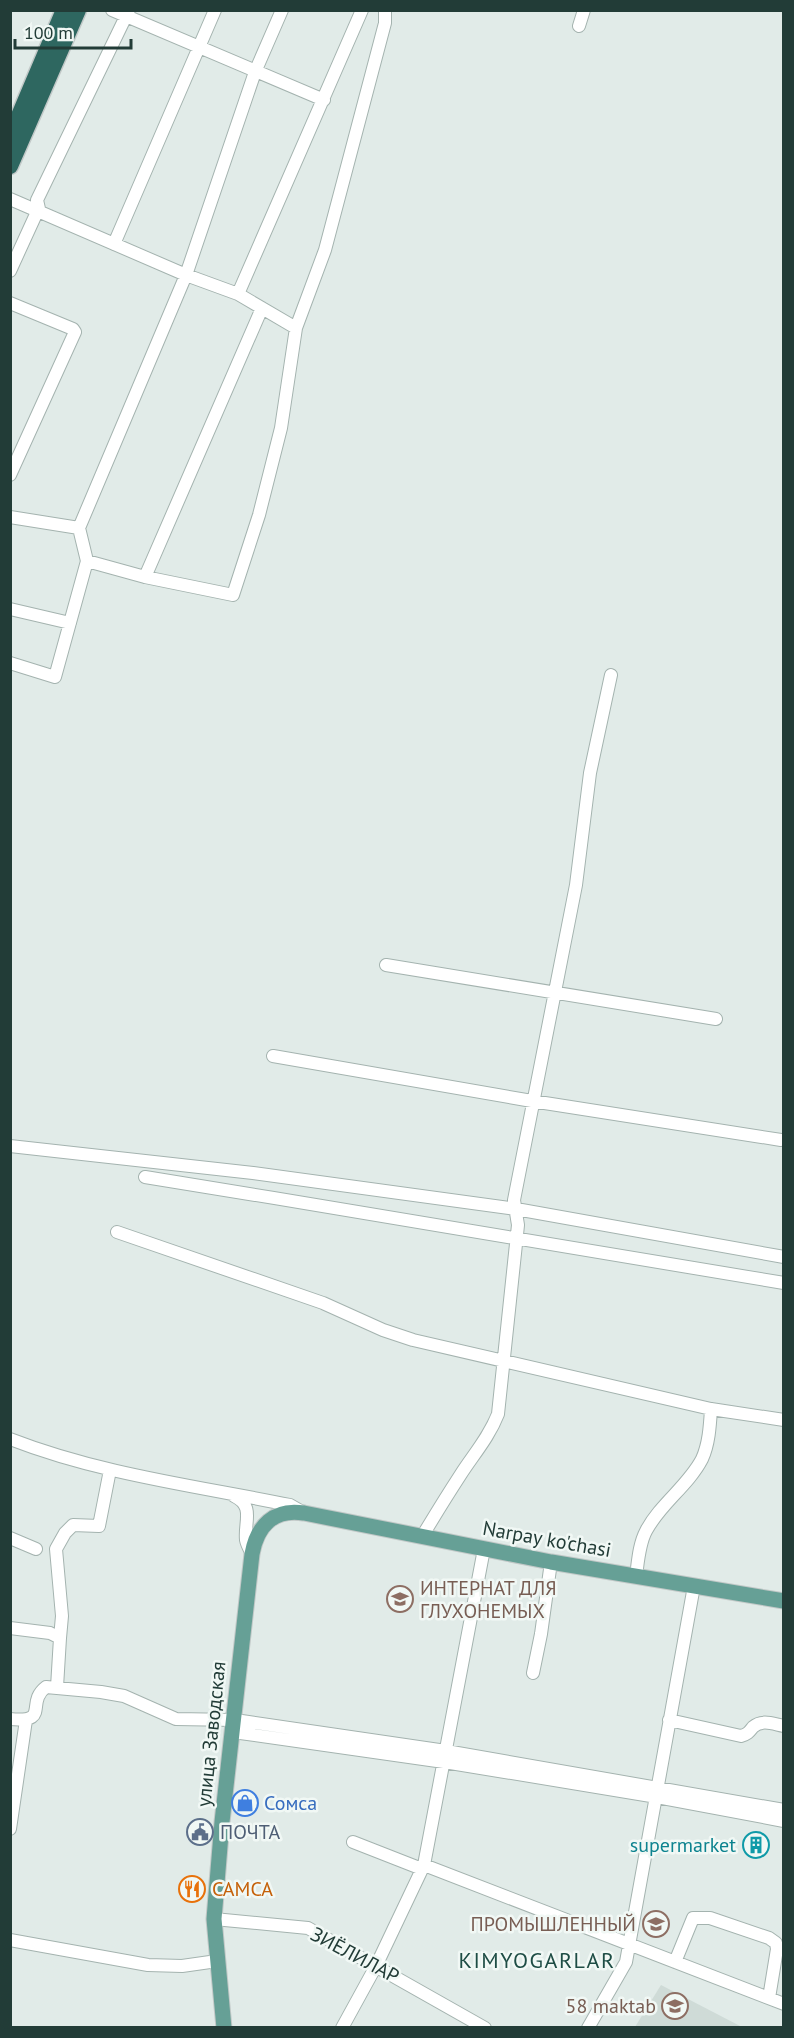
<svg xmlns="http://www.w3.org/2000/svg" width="794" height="2038" font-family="'PT Sans',sans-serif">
  <rect width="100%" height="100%" fill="#e1ebe8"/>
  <path fill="#cfdbd7" d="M661 1985 742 2027H635Z"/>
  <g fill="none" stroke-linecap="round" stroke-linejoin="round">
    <defs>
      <path id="minor" d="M112 10 324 100
        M579 26 584 10
        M10 199 186 275 238 294 296 328
        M40 213 37 200 129 10
        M114 244 215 10
        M10 271 37 212
        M238 294 362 10
        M10 303 73 329 75 332 10 475
        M10 517 79 528 87 561
        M79 528 186 275 255 72 282 10
        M145 577 262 308
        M10 609 70 623
        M10 663 55 677 87 561 145 577 233 595 259 515 281 428 296 328 325 250 385 23V10
        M386 965 716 1019
        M273 1056 532 1101 781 1140
        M10 1146 253 1173 516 1209 784 1257
        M145 1177C358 1211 570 1249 784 1283
        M117 1232 323 1303 383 1330 413 1340 711 1409 784 1420
        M10 1439C100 1474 196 1486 290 1505L304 1513
        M234 1496C255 1506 244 1522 246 1540 247 1545 250 1550 252 1554
        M423 1535C435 1515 448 1494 461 1474 474 1454 489 1437 498 1414L518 1225 514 1200 576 885 590 773 611 675
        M10 1538 36 1549
        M636 1576C638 1562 639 1544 646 1531 660 1504 688 1486 702 1459 709 1444 710 1425 711 1409
        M10 1628 50 1633 60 1638 57 1687
        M60 1638 62 1616 56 1549 65 1533 73 1525 99 1526 110 1470
        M533 1673 541 1634 551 1562
        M10 1719C51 1723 25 1703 46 1687L101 1692 124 1696 176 1719 235 1720 446 1751 784 1810
        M669 1720 741 1736C748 1734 749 1732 753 1727 762 1719 773 1724 784 1726
        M233 1732 444 1762 657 1797 784 1821
        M10 1829 26 1720
        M353 1842 422 1869
        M424 1865 784 2004
        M214 1919 308 1928 485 2028
        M10 1940 148 1965 182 1966 217 1961
        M675 1962 693 1918H710L769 1938 776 1943 777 1949 769 1998
        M342 2028 376 1966 424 1865 484 1549
        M588 2028 626 1962 694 1586"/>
      <path id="major" d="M224 2028 214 1919 222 1822 252 1554C257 1526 274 1508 304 1513L551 1562 784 1601"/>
      <path id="highway" d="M10 137 64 10
        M10 166 78 10"/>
    </defs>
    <use href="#minor" stroke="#a4b3af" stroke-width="14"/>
    <use href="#major" stroke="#c1c8c7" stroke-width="17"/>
    <use href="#highway" stroke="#c1c8c7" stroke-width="19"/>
    <use href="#minor" stroke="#fff" stroke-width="12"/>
    <use href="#major" stroke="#66a096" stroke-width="15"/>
    <use href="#highway" stroke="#2e6760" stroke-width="16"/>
  </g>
  <defs>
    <symbol id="school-ring" viewBox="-11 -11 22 22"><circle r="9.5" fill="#f1f8f5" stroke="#8d6e63" stroke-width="1.5"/><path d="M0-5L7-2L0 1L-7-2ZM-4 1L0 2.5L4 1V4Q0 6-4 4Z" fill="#8d6e63"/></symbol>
    <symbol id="shop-ring" viewBox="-11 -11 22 22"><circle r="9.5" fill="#f1f8f5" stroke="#3f7fe0" stroke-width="1.5"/><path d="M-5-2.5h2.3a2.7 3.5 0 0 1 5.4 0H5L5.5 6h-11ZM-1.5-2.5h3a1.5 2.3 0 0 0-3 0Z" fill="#3f7fe0"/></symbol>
    <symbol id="civic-ring" viewBox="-11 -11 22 22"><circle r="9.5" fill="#f1f8f5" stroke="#5c6f8a" stroke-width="1.5"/><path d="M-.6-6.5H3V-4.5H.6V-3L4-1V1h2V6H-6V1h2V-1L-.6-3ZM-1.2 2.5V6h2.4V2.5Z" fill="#5c6f8a"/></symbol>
    <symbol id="building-ring" viewBox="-11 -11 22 22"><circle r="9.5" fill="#f1f8f5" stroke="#0f9aa8" stroke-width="1.5"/><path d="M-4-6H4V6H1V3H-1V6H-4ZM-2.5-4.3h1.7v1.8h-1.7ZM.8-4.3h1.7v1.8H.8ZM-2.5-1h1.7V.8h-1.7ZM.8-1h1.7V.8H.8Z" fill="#0f9aa8"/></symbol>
    <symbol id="restaurant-ring" viewBox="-11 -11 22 22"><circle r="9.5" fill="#f1f8f5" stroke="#e8710a" stroke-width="1.5"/><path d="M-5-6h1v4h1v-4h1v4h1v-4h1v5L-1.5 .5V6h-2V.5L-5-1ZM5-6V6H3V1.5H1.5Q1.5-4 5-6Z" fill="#e8710a"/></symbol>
    <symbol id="university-ring" viewBox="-11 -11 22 22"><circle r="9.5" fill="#f1f8f5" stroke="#8d6e63" stroke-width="1.5"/><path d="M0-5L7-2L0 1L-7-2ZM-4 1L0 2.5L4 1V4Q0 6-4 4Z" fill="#8d6e63"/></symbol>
  </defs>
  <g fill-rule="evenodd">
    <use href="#school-ring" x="385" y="1584" width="30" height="30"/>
    <use href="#shop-ring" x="230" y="1788" width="30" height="30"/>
    <use href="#civic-ring" x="185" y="1817" width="30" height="30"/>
    <use href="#building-ring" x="741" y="1830" width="30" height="30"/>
    <use href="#restaurant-ring" x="177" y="1874" width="30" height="30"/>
    <use href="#university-ring" x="641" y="1909" width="30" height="30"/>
    <use href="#school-ring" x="660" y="1991" width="30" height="30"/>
  </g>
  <g text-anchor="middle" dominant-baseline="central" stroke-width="5" stroke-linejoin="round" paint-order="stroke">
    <g font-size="20" fill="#223c37" stroke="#f1f8f5">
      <text transform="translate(547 1539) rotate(10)">Narpay ko'chasi</text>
      <text transform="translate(211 1734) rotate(-84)">улица Заводская</text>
      <text transform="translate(355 1955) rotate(28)">ЗИЁЛИЛАР</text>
    </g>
    <g font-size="20" fill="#785e54" stroke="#f1f8f5" text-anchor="end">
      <text x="420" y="1588" text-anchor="start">ИНТЕРНАТ ДЛЯ<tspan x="420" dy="23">ГЛУХОНЕМЫХ</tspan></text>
      <text x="636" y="1924">ПРОМЫШЛЕННЫЙ</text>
      <text x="656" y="2006">58 maktab</text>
    </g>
    <g font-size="20" fill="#366cbe" stroke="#f1f8f5" text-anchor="start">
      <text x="264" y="1803">Сомса</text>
    </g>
    <g font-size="20" fill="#4e5e75" stroke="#f1f8f5" text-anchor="start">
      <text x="220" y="1832">ПОЧТА</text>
    </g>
    <g font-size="20" fill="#0d838f" stroke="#f1f8f5" text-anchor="end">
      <text x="736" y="1845">supermarket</text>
    </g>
    <g font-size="20" fill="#c56008" stroke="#f1f8f5" text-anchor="start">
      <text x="212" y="1889">САМСА</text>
    </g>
    <g font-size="22" letter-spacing="1.5" fill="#1e4d45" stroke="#f1f8f5">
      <text x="537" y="1960">KIMYOGARLAR</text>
    </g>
  </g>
  <rect width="794" height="2038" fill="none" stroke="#223c37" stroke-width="24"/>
  <path d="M15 39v9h116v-9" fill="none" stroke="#223c37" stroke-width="3"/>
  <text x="24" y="39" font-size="18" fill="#223c37" stroke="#f1f8f5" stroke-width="4.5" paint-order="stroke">100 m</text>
</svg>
